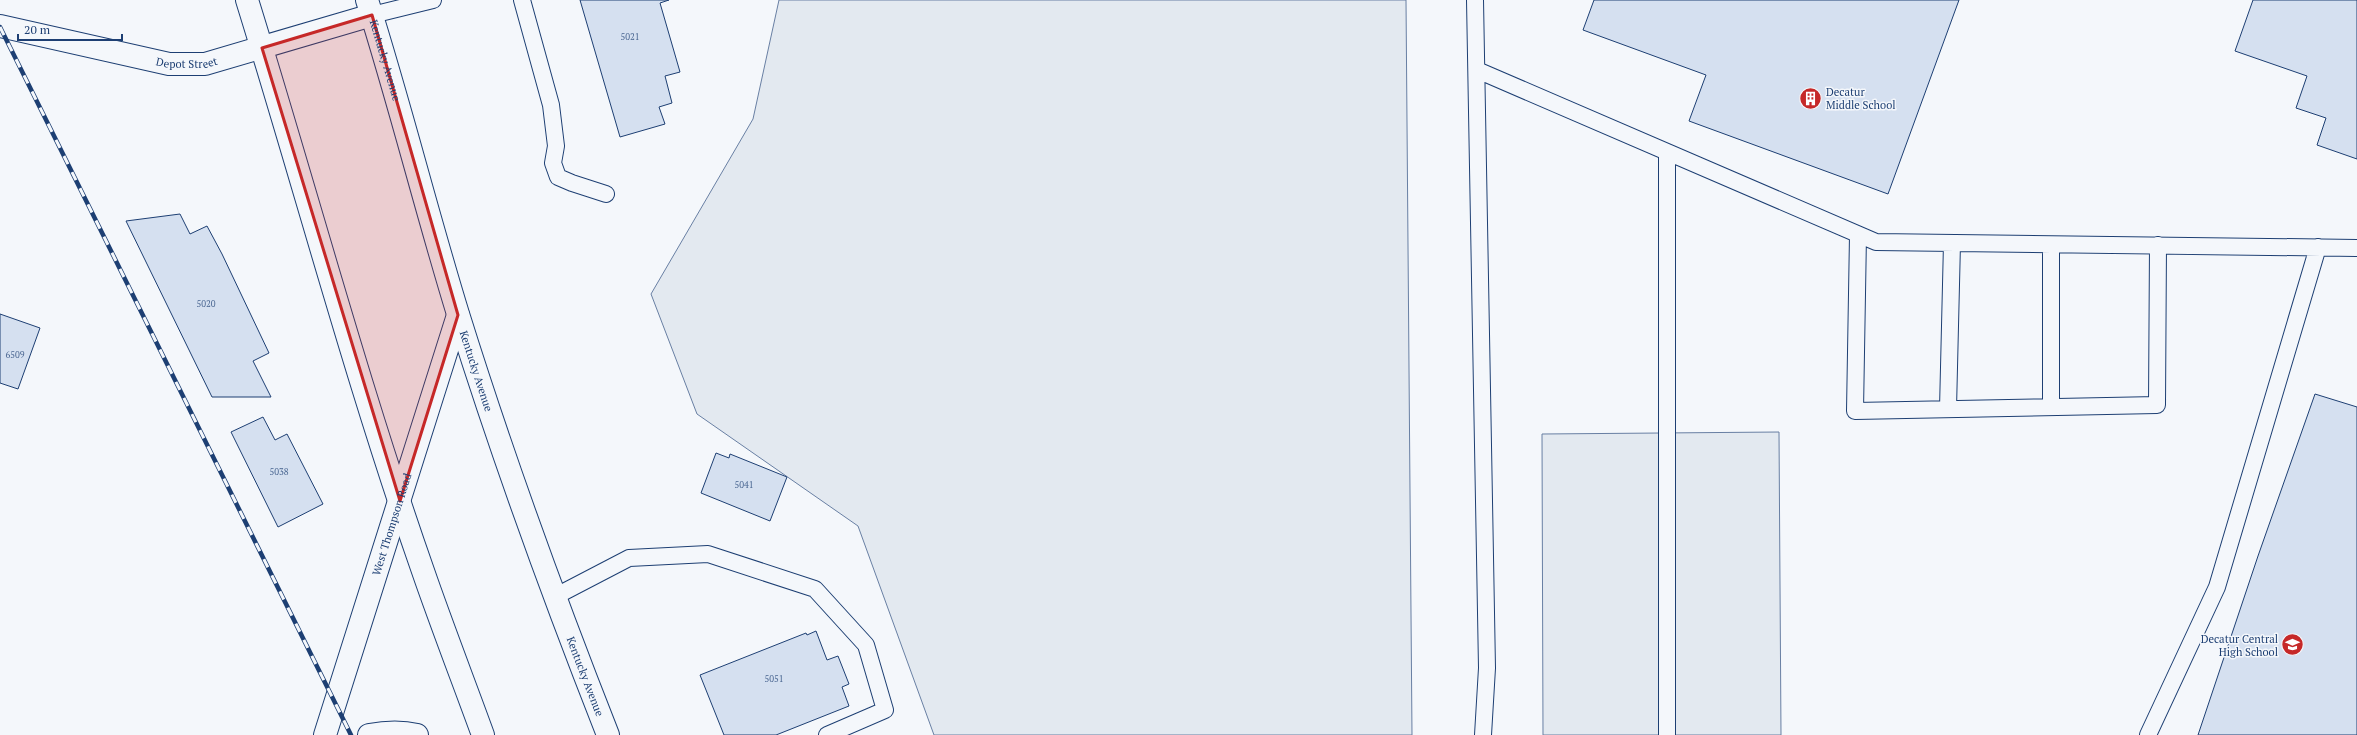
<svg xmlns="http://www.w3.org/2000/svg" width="2357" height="735" font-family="'PT Serif',serif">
  <rect width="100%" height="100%" fill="#f4f7fb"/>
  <path fill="#e3e9f0" stroke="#687fa3" d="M779 0H1406L1412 735H934L858 526 697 414 651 294 753 119Z
    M1779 432 1781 735H1543L1542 434Z"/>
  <path fill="#d5e0f0" stroke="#1d3f73" d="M580 0H669L660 3 680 72 665 76 672 103 659 107 665 124 620 137Z
    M1594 0H1959L1888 194 1689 121 1706 75 1583 30Z
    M2253 0H2357V159L2317 145 2326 118 2296 108 2307 76 2235 51Z
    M180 214 190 234 207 226 222 254 269 353 253 361 271 397H212L126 221Z
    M0 314 40 328 18 389 0 383Z
    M2315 394 2357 407V735H2198L2258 556Z
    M263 417 275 440 287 434 323 504 278 527 231 432Z
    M716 453 729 458 730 454 787 477 770 521 701 493Z
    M816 631 827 660 838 656 849 684 842 687 849 706 776 735H724L700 675 806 633 807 635Z"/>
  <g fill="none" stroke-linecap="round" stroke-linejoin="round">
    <defs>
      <path id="service" d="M522 0 551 105 556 146 553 163 558 177 572 183 606 194
        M1475 0 1487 668 1483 735
        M372 15 433 0
        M1477 70 1876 242 2357 248
        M1858 235 1855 411 2157 405 2158 245
        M2051 245V407
        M1948 409 1952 243
        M556 596 629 558 708 554 815 589 866 645 885 710 827 735
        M1667 735V152
        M2148 735 2217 587 2318 247"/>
      <g id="minor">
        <path id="s1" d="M0 26 169 64H205L372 15"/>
        <path id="s2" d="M325 735 458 315"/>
      </g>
      <g id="primary">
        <path d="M247 0C306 190 357 383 423 571 442 626 463 680 483 735"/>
        <path id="s3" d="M367 0C400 104 426 210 458 314 502 455 554 598 608 735"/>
        <path d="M369 735C386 732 400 731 417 735"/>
      </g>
    </defs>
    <use href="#service" stroke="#1d3f73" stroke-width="18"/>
    <use href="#minor" stroke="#1d3f73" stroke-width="24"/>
    <use href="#primary" stroke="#1d3f73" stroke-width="24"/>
    <use href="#service" stroke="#f4f7fb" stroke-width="16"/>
    <use href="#minor" stroke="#f4f7fb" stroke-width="22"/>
    <use href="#primary" stroke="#f4f7fb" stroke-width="22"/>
    <defs>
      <path id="rail" d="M0 27 351 735"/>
    </defs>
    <use href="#rail" stroke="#1d3f73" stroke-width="4.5"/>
    <use href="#rail" stroke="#f4f7fb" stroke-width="3" stroke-dasharray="9" stroke-linecap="butt"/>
  </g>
  <path fill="#c62828" fill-opacity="0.2" stroke="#c62828" stroke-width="3" stroke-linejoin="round" d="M372 15 458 315 400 501 262 48Z"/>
  <defs>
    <symbol id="building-disc" viewBox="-11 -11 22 22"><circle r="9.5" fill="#c62828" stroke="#f4f7fb"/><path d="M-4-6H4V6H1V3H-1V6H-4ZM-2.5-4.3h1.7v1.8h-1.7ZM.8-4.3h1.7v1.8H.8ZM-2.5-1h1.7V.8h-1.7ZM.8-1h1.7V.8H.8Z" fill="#fff"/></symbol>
    <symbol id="school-disc" viewBox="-11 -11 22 22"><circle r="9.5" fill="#c62828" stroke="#f4f7fb"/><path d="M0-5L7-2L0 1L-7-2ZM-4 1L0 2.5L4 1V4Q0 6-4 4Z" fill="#fff"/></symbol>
  </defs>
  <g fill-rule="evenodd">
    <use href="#building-disc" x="1798" y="86" width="25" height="25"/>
    <use href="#school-disc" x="2280" y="632" width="25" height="25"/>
  </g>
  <g text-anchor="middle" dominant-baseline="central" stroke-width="3" stroke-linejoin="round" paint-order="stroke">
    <g font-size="9" fill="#4b6792">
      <text x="630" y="37">5021</text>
      <text x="206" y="304">5020</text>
      <text x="15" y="355">6509</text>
      <text x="279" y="472">5038</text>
      <text x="744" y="485">5041</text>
      <text x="774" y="679">5051</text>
    </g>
    <g font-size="11" fill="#1d3f73" stroke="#f4f7fb">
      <text stroke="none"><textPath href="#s1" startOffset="191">Depot Street</textPath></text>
      <text stroke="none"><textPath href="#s3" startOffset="63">Kentucky Avenue</textPath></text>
      <text stroke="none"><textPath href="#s3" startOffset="387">Kentucky Avenue</textPath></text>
      <text stroke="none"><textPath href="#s2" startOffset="221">West Thompson Road</textPath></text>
      <text stroke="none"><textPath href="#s3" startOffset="711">Kentucky Avenue</textPath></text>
    </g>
    <g font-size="11" fill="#1d3f73" stroke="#f4f7fb" text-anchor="start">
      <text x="1826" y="92">Decatur<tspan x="1826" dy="13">Middle School</tspan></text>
      <text x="2278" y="639" text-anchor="end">Decatur Central<tspan x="2278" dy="13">High School</tspan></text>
    </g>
  </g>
  <path d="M18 34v6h104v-6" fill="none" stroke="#1d3f73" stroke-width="2"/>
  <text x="24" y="34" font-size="12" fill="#1d3f73" stroke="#f4f7fb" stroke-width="3" paint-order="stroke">20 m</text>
</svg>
